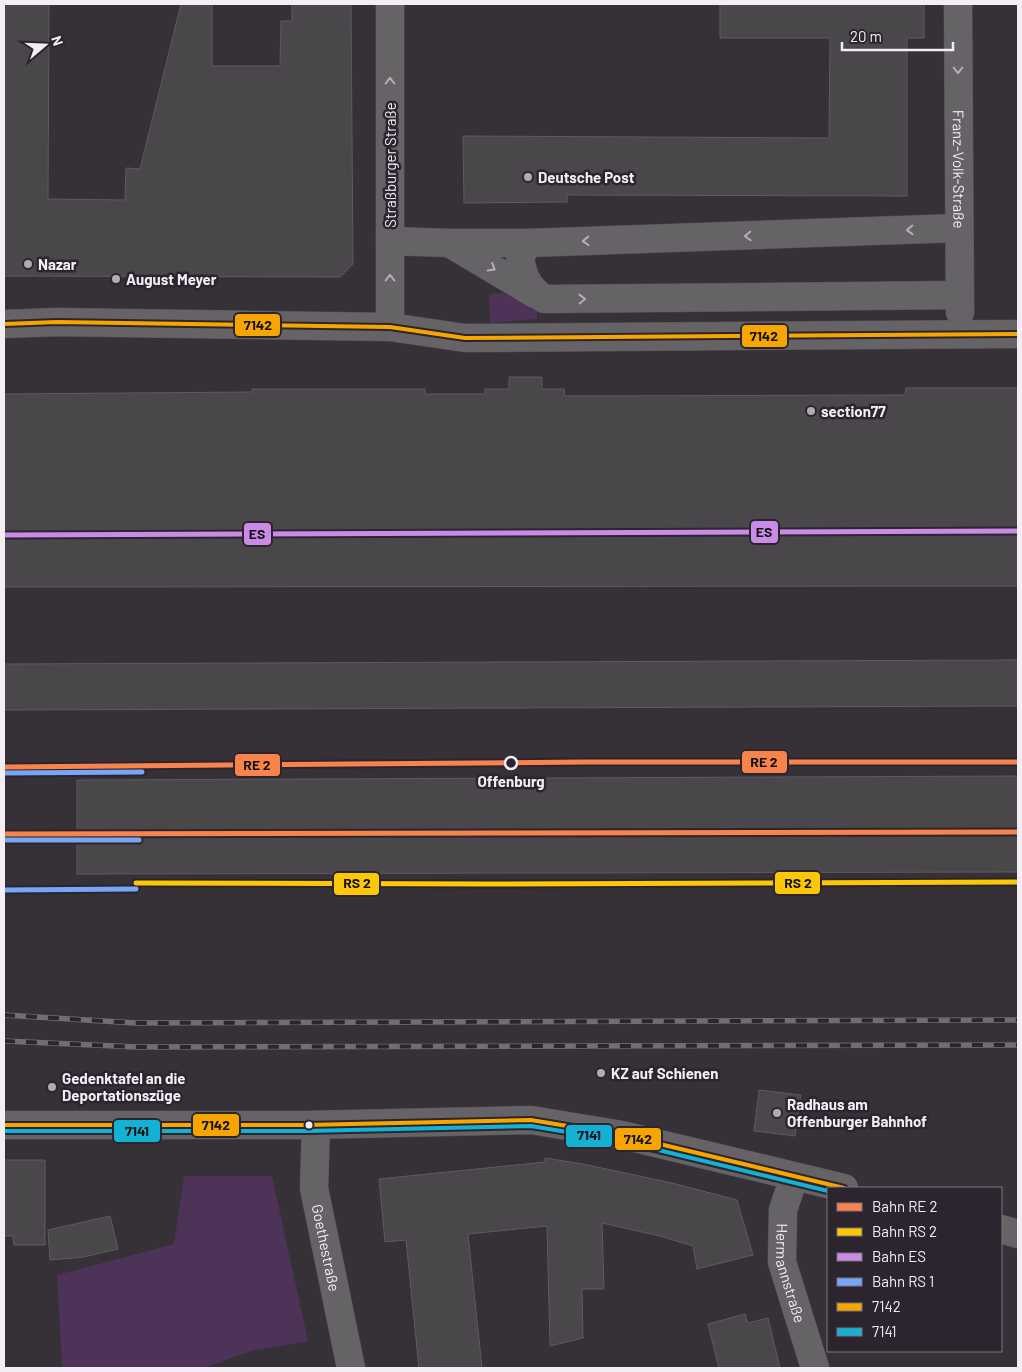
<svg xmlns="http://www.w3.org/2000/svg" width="1022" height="1372" font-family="Barlow,sans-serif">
  <rect width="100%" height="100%" fill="#353137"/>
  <path fill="#4c3357" d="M502 293 526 303 537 311V319L490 323 489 294Z
    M184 1176H272L308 1341 251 1351 204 1368H62L57 1275 174 1244Z"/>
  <path fill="#4a474b" stroke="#5e5b5f" d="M4 4H49L48 199 125 200 126 168 140 169 181 4H212V66H280L281 21H292V4H351L353 264 340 277 4 276Z
    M720 4H924V38H907V196L567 195V202L464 203 463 136 829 138 830 38H720Z
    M509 377H542V389H564L565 396 905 395 906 388H1018V586L4 587V394L252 392V389H425V394H485V389H509Z
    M1018 660V706L4 710V664Z
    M1018 776V872L77 874V780Z
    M759 1090 801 1095 795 1136 754 1131Z
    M545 1158 583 1164 672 1183 737 1200 753 1255 697 1269 693 1246 660 1236 602 1223 604 1289H582L583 1338 550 1346 547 1226 468 1234 482 1368H419L406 1240 385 1242 379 1179 545 1162Z
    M4 1160H45V1245H14L13 1236H4Z
    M110 1216 118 1249 84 1257 50 1260 48 1230Z
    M745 1314 748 1323 768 1318 780 1368H719L708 1324Z"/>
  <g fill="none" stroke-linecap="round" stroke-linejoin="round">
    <defs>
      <g id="minor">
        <path id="s1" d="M958 4 960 312"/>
        <path d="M390 241 450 243H528"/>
        <path d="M451 244 535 294"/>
        <path d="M959 295 544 299C527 286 523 277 520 257L528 243 959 228"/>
        <path d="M4 324 57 322 390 327 465 338 1018 334"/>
        <path d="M390 327V4"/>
        <path d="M4 1125H306L531 1120 622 1135 844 1188"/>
        <path id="s2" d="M316 1125 314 1188 351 1368"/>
        <path id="s3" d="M794 1177 783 1210 782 1262 815 1368"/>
        <path d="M1001 1229 1018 1234"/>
      </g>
    </defs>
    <use href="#minor" stroke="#545056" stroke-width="29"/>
    <use href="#minor" stroke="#666367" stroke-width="28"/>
    <defs>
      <path id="rail" d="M4 1015 136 1023 1018 1020
        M4 1041 137 1047 1018 1045"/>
    </defs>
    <use href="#rail" stroke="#716d72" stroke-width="5.5"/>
    <use href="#rail" stroke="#2c252f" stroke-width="4" stroke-dasharray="11" stroke-linecap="butt"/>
    <defs>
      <path id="bus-1" d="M4 324 57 322 390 327 465 338 1018 334
        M4 1125H306L531 1120 622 1135 844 1188"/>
      <path id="bus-2" d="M4 1131H306L531 1126 621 1141 828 1191"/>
    </defs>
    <use href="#bus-1" stroke="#2c252f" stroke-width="8"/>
    <use href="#bus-2" stroke="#2c252f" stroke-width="8"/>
    <use href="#bus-1" stroke="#f7a600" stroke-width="4"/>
    <use href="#bus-2" stroke="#13b2d5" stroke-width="4"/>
    <defs>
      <path id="rail-1" d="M4 767 585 762H1018
        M4 834 1018 832"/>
      <path id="rail-2" d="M136 883 487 884 1018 882"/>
      <path id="rail-3" d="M4 535 1018 531"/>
      <path id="rail-4" d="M4 773 142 772
        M4 840H139
        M4 890 136 889"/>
    </defs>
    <use href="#rail-1" stroke="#2c252f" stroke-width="9"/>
    <use href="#rail-2" stroke="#2c252f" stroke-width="9"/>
    <use href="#rail-3" stroke="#2c252f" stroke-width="9"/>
    <use href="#rail-4" stroke="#2c252f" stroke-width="9"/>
    <use href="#rail-1" stroke="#f8844c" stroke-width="5"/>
    <use href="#rail-2" stroke="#fbc707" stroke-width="5"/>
    <use href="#rail-3" stroke="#ca8be6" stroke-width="5"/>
    <use href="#rail-4" stroke="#76a6f5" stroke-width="5"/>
  </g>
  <defs><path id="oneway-chevron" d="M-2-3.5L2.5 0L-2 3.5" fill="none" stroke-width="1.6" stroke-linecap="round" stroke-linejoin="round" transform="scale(1.25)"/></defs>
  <g stroke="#b4afb5">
    <use href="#oneway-chevron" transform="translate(958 70) rotate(90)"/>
    <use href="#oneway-chevron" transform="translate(390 81) rotate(-90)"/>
    <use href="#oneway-chevron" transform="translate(910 230) rotate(178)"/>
    <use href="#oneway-chevron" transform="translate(748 236) rotate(178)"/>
    <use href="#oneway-chevron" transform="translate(586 241) rotate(178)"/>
    <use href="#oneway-chevron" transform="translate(492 268) rotate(31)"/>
    <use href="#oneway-chevron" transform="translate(390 278) rotate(-90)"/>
    <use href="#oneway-chevron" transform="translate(582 299) rotate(-1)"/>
  </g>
  <g fill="#b0acb2" stroke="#2c252f" stroke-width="2">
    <circle cx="528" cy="177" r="5"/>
    <circle cx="28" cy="264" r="5"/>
    <circle cx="116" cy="279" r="5"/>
    <circle cx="811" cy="411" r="5"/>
    <circle cx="601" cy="1073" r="5"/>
    <circle cx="52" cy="1087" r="5"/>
    <circle cx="777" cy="1113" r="5"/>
  </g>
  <circle fill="#2c252f" stroke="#f3eef5" stroke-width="2.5" cx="511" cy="763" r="6"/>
  <circle fill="#f3eef5" stroke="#2c252f" stroke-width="2" cx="309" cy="1125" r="4.5"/>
  <g text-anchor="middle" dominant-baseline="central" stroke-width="5" stroke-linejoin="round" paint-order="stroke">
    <g font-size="15" fill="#f3eef5" stroke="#2c252f">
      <text transform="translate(390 165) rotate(-90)">Straßburger Straße</text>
      <text stroke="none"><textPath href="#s1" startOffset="165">Franz-Volk-Straße</textPath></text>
      <text stroke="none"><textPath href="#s2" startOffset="124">Goethestraße</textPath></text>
      <text stroke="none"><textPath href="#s3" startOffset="99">Hermannstraße</textPath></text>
    </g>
    <g font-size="15" font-weight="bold" fill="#f3eef5" stroke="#2c252f" text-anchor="start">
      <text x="538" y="177">Deutsche Post</text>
      <text x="38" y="264">Nazar</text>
      <text x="126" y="279">August Meyer</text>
      <text x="821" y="411">section77</text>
      <text x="611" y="1073">KZ auf Schienen</text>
      <text x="62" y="1078">Gedenktafel an die<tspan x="62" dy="17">Deportationszüge</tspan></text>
      <text x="787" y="1104">Radhaus am<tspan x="787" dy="17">Offenburger Bahnhof</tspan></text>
    </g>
    <g font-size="15" font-weight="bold" fill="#f3eef5" stroke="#2c252f">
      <text x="511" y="781">Offenburg</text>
    </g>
  </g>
  <g stroke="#2c252f" stroke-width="2">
    <rect x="234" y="313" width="47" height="24" rx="5" fill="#f7a600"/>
    <rect x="741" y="324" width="47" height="24" rx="5" fill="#f7a600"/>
    <rect x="750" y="520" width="29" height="24" rx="5" fill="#ca8be6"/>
    <rect x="243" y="522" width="29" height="24" rx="5" fill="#ca8be6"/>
    <rect x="741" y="750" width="47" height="24" rx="5" fill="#f8844c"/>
    <rect x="234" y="753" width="47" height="24" rx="5" fill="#f8844c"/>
    <rect x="774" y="871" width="47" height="24" rx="5" fill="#fbc707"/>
    <rect x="333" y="872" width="47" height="24" rx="5" fill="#fbc707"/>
    <rect x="192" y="1113" width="48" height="24" rx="5" fill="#f7a600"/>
    <rect x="113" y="1119" width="48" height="24" rx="5" fill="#13b2d5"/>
    <rect x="565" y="1124" width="48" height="24" rx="5" fill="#13b2d5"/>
    <rect x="614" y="1127" width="48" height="24" rx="5" fill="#f7a600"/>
  </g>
  <g font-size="14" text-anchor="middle" font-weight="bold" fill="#111">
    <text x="258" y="330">7142</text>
    <text x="764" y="341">7142</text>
    <text x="764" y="537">ES</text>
    <text x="257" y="539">ES</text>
    <text x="764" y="767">RE 2</text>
    <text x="257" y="770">RE 2</text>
    <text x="798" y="888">RS 2</text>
    <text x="357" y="888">RS 2</text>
    <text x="216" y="1130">7142</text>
    <text x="137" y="1136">7141</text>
    <text x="589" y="1140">7141</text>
    <text x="638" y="1144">7142</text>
  </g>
  <rect width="1022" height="1372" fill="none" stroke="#f3eef5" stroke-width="10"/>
  <rect x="827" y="1187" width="175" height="165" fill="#2c252f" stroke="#7c757e"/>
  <rect x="837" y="1203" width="25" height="8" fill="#f8844c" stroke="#7c757e"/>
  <text x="872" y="1212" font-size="15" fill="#f3eef5">Bahn RE 2</text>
  <rect x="837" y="1228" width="25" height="8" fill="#fbc707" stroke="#7c757e"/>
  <text x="872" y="1237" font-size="15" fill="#f3eef5">Bahn RS 2</text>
  <rect x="837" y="1253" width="25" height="8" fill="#ca8be6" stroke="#7c757e"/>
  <text x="872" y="1262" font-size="15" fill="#f3eef5">Bahn ES</text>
  <rect x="837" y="1278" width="25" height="8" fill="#76a6f5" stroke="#7c757e"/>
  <text x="872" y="1287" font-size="15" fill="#f3eef5">Bahn RS 1</text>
  <rect x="837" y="1303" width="25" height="8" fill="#f7a600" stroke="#7c757e"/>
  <text x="872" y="1312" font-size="15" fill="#f3eef5">7142</text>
  <rect x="837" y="1328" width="25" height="8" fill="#13b2d5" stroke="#7c757e"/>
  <text x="872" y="1337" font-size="15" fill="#f3eef5">7141</text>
  <g transform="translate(45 45) rotate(71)" stroke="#2c252f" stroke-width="4" paint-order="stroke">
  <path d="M0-4L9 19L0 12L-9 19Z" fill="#f3eef5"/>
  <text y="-8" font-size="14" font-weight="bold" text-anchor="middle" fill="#f3eef5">N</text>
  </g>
  <path d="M842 42v8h111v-8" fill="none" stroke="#f3eef5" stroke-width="2.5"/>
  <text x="850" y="42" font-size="15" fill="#f3eef5" stroke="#2c252f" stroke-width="4" paint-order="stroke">20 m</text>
</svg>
